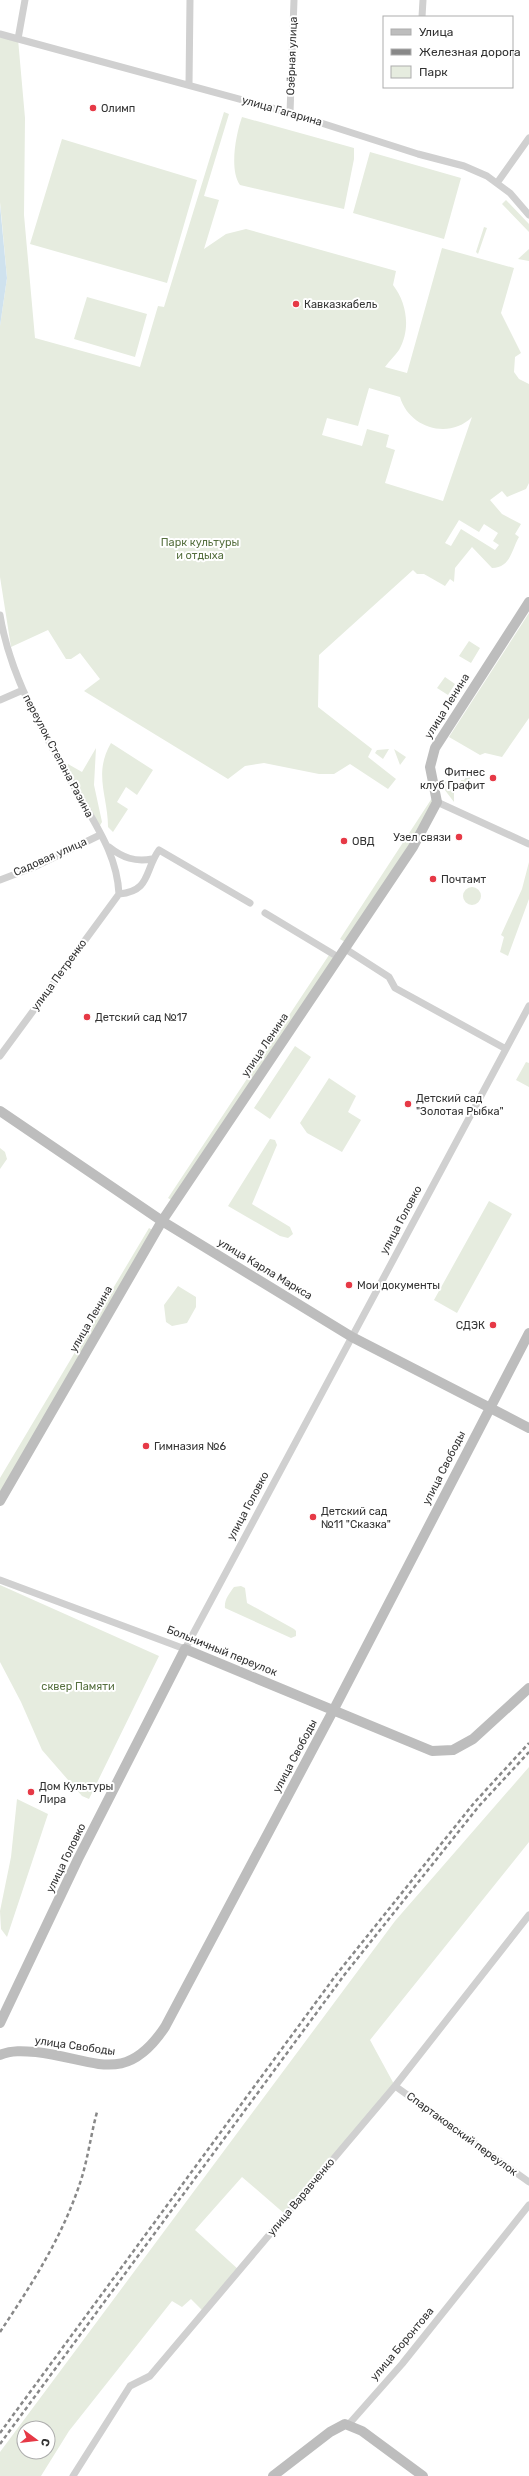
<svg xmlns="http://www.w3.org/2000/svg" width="529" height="2476" font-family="Rubik,sans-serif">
  <rect width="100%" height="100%" fill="#fff"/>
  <path fill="#e6ecdf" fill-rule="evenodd" d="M0 38 18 39 25 118 24 215 35 338 140 367 158 306 164 307 224 112 229 114 204 196 219 200 204 249 226 234 246 229 396 271 393 285C407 303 411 329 399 350 395 356 389 361 385 367L407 373 442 248 514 268 501 313 521 353 515 357 514 372 519 379 529 384V483L526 489 507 497 502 491 490 500 502 514 521 524 515 534 519 537C511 551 511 567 492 568L472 547 455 568 454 582 450 579 445 586 424 574H417L413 570 319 655 318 707 372 749 368 757 396 779 388 789 350 764 334 774H319L264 763 245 766 228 779 84 691 100 679 80 653 71 659H66L48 630 11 647 0 577V326L7 278 0 202ZM369 388 400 397C409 428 449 440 472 417L443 501 385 483 395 450 386 447 389 435 367 429 362 446 322 435 327 418 358 426ZM459 520 479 532 484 524 498 533 493 541 499 545 495 550 461 529 451 546 445 543Z
    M242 117 354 148V159L344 209 240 185C229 170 236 134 242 117Z
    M62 139 197 180 167 283 30 244Z
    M370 152 461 178 444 239 353 213Z
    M506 200 529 224V232L502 204Z
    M484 227 487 228 478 254 476 252Z
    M529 249V261L518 259Z
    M87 297 147 314 135 357 74 339Z
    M529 613V718L502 757 485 753 480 755 449 737Z
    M469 641 480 648 471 663 459 656Z
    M445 677 455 684 448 695 437 688Z
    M111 743 153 770 137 795 126 787 117 802 128 809 113 832 108 827C108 796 93 774 111 743Z
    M96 748 94 785 102 822 99 827 66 768 68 764 82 772Z
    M389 749 383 759 375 753 377 750Z
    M394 749 406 757 400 765Z
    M471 770 474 772 464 788 461 786V780H464Z
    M446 781 454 785V802L441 785Z
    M434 795 435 801 411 846 345 942 340 939Z
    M529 862V899L508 956 500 952 504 937 501 935 522 889Z
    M463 896a9 9 0 1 1 18 0a9 9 0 1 1-18 0Z
    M329 955 336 960 175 1202 168 1198Z
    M295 1046 311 1057 270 1119 254 1108Z
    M526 1062 529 1063V1087L516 1080Z
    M329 1078 356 1096 348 1112 361 1120 342 1152 307 1133 300 1123Z
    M270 1139 275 1140 277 1145 252 1204 290 1227 293 1234 288 1238 280 1236 228 1206Z
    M0 1148 5 1152 7 1159 0 1169Z
    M489 1201 512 1214 457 1313 434 1300Z
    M149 1228 156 1232 0 1501V1478Z
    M178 1286 196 1297V1307L187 1323 172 1326 166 1322 164 1305Z
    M0 1585 159 1656 89 1799 82 1796 42 1750 21 1702 0 1662Z
    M241 1586 245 1588 247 1603 294 1629 296 1631V1636L291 1638 225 1608C224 1600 229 1594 234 1587Z
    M529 1767V1842L370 2040 395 2086 286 2215 242 2177 195 2230 239 2270 204 2312 191 2299 182 2307 172 2301 69 2431 41 2476H0V2452L395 1921ZM24 2428H48V2452H24Z
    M17 1799 48 1814 7 1937 1 1929 0 1911 11 1857Z"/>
  <path fill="#cfe2ee" d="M0 205 7 278 0 326Z"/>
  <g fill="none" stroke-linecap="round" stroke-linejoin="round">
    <path stroke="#d0d0d0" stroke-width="7" d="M422 17 423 0
      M0 34 290 113 418 154 464 166 487 176 510 193 529 215
      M18 39 25 0
      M189 85 190 0
      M290 113 294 0
      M497 183 529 138
      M0 615C10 677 44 734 75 788 94 823 117 853 119 894
      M0 700 23 690
      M437 802 529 844
      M109 847C123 858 135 862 152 859
      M0 880 34 867 100 835
      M119 894C151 891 144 871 159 850L250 903
      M265 913 338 957
      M344 948 389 977 395 988 506 1049
      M0 1056 119 894
      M0 1580 185 1649 529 1006
      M395 2086 529 2182
      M349 2424 402 2364 529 2205
      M73 2476 130 2386 150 2376 395 2086 529 1915"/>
    <path stroke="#bdbdbd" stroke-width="10" d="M0 1111 162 1221 352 1337 529 1428
      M0 1501 162 1221 413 847 437 802 430 767 435 748 529 602
      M0 2023 78 1859 185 1649 432 1751 453 1750 473 1739 529 1688
      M0 2055C11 2050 24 2051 36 2052 95 2059 125 2087 165 2027L334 1709 529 1333
      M273 2476 330 2432 345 2424 362 2431 423 2476"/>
    <path stroke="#888" stroke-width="2.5" stroke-dasharray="4 3" stroke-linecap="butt" d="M0 2332C32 2284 63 2236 81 2180 88 2158 91 2134 97 2112
      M0 2433 336 1975 474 1803 529 1743
      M0 2444 345 1974 479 1806 529 1752"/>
  </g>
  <g fill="#e63946" stroke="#fff" stroke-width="1.5">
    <circle cx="93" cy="108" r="4"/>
    <circle cx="296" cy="304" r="4"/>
    <circle cx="493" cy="778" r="4"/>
    <circle cx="459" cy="837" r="4"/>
    <circle cx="344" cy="841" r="4"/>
    <circle cx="433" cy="879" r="4"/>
    <circle cx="87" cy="1017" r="4"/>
    <circle cx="408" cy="1104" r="4"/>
    <circle cx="349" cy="1285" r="4"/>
    <circle cx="493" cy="1325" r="4"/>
    <circle cx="146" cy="1446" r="4"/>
    <circle cx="313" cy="1517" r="4"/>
    <circle cx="31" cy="1792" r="4"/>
  </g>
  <g text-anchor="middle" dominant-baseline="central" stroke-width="4" stroke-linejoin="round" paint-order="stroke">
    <g font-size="11" fill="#333" stroke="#fff">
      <text transform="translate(292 56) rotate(-88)">Озёрная улица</text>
      <text transform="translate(282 111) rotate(16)">улица Гагарина</text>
      <text transform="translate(447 706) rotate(-58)">улица Ленина</text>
      <text transform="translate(58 756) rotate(62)">переулок Степана Разина</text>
      <text transform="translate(50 857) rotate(-24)">Садовая улица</text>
      <text transform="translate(59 975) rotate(-54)">улица Петренко</text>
      <text transform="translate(265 1045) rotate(-56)">улица Ленина</text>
      <text transform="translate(401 1220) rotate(-62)">улица Головко</text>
      <text transform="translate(265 1269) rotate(31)">улица Карла Маркса</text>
      <text transform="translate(91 1319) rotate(-60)">улица Ленина</text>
      <text transform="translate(444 1468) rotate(-63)">улица Свободы</text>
      <text transform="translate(248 1506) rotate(-62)">улица Головко</text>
      <text transform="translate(222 1651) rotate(22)">Больничный переулок</text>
      <text transform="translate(295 1756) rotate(-62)">улица Свободы</text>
      <text transform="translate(66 1858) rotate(-64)">улица Головко</text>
      <text transform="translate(75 2046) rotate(8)">улица Свободы</text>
      <text transform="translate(462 2134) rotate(36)">Спартаковский переулок</text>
      <text transform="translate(301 2197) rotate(-50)">улица Варавченко</text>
      <text transform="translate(402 2344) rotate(-50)">улица Боронтова</text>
    </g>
    <g font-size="11" fill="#333" stroke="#fff" text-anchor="start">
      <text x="101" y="108">Олимп</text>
      <text x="304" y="304">Кавказкабель</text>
      <text x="485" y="772" text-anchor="end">Фитнес<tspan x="485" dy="13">клуб Графит</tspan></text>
      <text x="451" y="837" text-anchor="end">Узел связи</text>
      <text x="352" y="841">ОВД</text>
      <text x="441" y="879">Почтамт</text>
      <text x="95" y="1017">Детский сад №17</text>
      <text x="416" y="1098">Детский сад<tspan x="416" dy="13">"Золотая Рыбка"</tspan></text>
      <text x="357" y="1285">Мои документы</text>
      <text x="485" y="1325" text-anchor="end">СДЭК</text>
      <text x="154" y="1446">Гимназия №6</text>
      <text x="321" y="1511">Детский сад<tspan x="321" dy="13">№11 "Сказка"</tspan></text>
      <text x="39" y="1786">Дом Культуры<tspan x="39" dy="13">Лира</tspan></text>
    </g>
    <g font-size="11" fill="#56703f" stroke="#fff">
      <text x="200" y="542">Парк культуры<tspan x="200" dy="13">и отдыха</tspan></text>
      <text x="78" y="1686">сквер Памяти</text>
    </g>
  </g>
  <rect x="383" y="16" width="130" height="72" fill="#ffffff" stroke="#adadad"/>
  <rect x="391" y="29" width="20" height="6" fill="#bdbdbd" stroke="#adadad"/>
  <text x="419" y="36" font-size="12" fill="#333333">Улица</text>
  <rect x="391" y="49" width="20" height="6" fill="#888888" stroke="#adadad"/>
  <text x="419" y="56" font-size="12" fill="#333333">Железная дорога</text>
  <rect x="391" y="66" width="20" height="12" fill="#e6ecdf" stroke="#adadad"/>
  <text x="419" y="76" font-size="12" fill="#333333">Парк</text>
  <g transform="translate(36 2440) rotate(105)"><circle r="19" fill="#ffffff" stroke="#adadad"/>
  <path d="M0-3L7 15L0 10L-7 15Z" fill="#e63946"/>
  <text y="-6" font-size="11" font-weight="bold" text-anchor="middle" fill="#333333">С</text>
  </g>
</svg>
